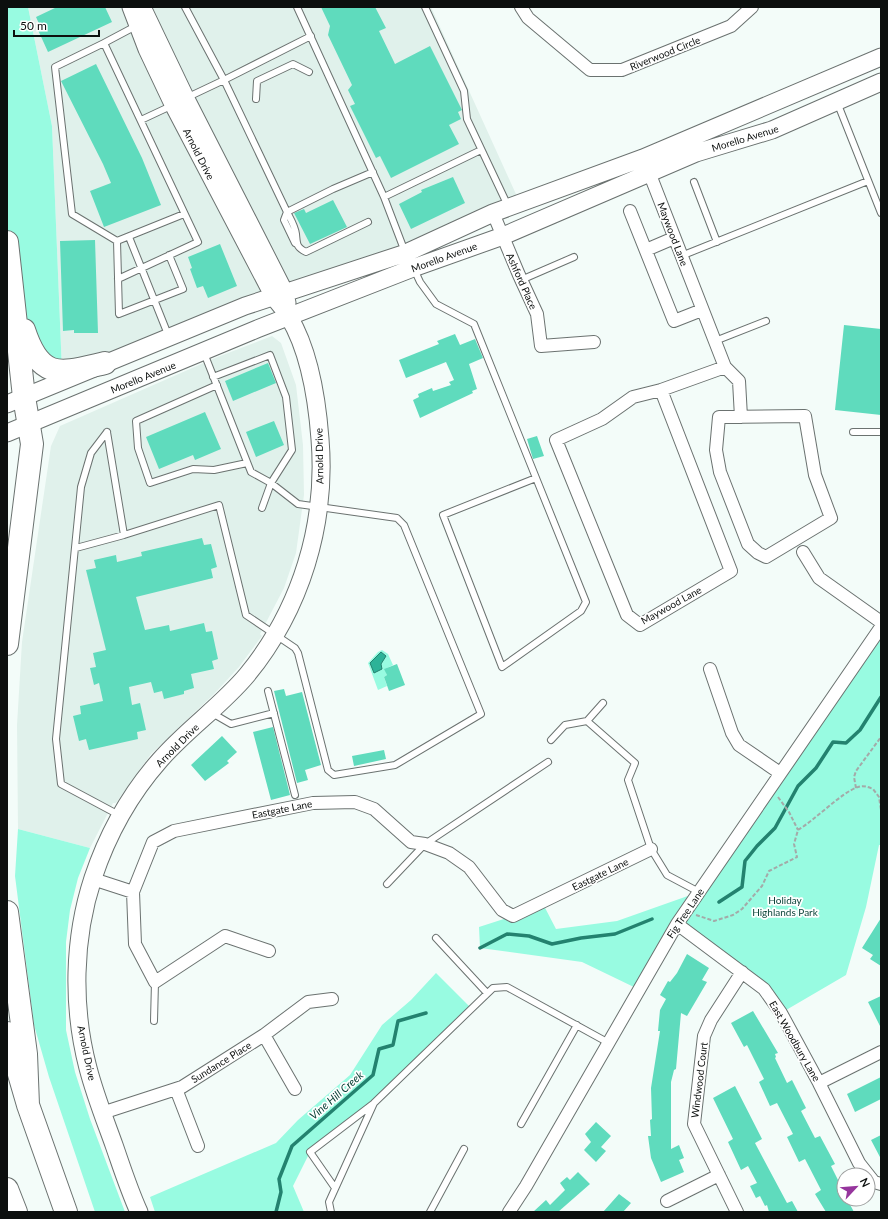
<svg xmlns="http://www.w3.org/2000/svg" width="888" height="1219" font-family="Lato,sans-serif">
  <rect width="100%" height="100%" fill="#f3fcf9"/>
  <path fill="#e0f1eb" d="M28 7H131L274 297 62 372 52 126Z
    M142 7H431L520 203 285 293Z
    M272 336 281 343 296 385 303 445 304 495 296 553 284 588 260 634 262 636 239 667 214 694 151 754 116 803H113L90 848 18 829 17 725 22 642 51 446 60 426 215 358Z"/>
  <path fill="#98fbe1" d="M7 7H28L52 126 62 372 36 359 7 242Z
    M881 627V845H879L866 907 846 975 781 1013 764 989 677 924 638 989 582 962 480 948 479 927 513 916 542 902 556 929 617 921 699 892Z
    M382 650 388 654 393 665 385 669 387 675 384 677 387 686 378 690 368 663 378 652Z
    M18 829 90 848 78 878 70 910 66 942V1030L75 1072 90 1119 125 1212H95L49 1077 34 1025 15 876Z
    M436 973 471 1008 374 1103 310 1152 293 1186 304 1212H155L150 1197 276 1143 298 1120 350 1075 382 1025 411 1000Z"/>
  <path fill="#2db398" stroke="#23826f" d="M381 652 386 656 381 664 382 669 374 673 370 663Z"/>
  <g fill="none" stroke-linecap="round" stroke-linejoin="round">
    <path stroke="#23826f" stroke-width="3.5" d="M719 902 742 887 745 861 757 846 775 828 798 786 816 768 833 742 846 743 860 730 881 697
      M480 948 507 934 529 936 552 944 581 938 615 934 652 919
      M276 1212 281 1192 279 1179 292 1146 373 1075 379 1049 393 1045 398 1021 426 1013"/>
  </g>
  <path fill="#5fdbbd" d="M57 7H105L112 22 48 52 38 30 41 28 36 17Z
    M321 7H375L386 28 379 31 395 64 430 46 462 110 458 112 461 119 449 125 459 144 391 178 380 156 376 158 350 106 355 104 348 90 352 85 328 35 330 26Z
    M96 64 142 158 161 205 104 227 90 191 111 183 103 164 61 81Z
    M453 177 465 203 411 229 399 204 422 192 421 190Z
    M333 200 347 227 310 244 294 213 304 209 306 213Z
    M95 240 98 333H74V330L63 331 60 241Z
    M220 244 237 286 208 298 203 286 197 288 190 269 192 268 188 257Z
    M844 325 881 329V415L835 410Z
    M455 334 460 345 475 339 483 358 469 364 477 389 472 391 473 393 420 418 413 400 419 397 418 394 432 388 433 391 451 385 449 382 454 380 446 362 406 378 399 360 439 344 437 341Z
    M268 363 276 383 233 401 225 381Z
    M205 412 221 449 195 460 193 455 159 469 146 437Z
    M274 421 284 445 256 457 246 432Z
    M537 436 544 456 533 459 527 439Z
    M202 538 204 545 211 544 217 567 211 569 213 578 136 597 145 630 169 625 170 631 204 623 206 632 212 631 218 659 212 661 214 669 191 674 194 688 184 691V694L164 699 162 691 154 693 151 682 129 687 132 705 140 703 146 730 137 732 138 739 89 750 86 739 79 741 73 716 81 714 80 706 103 701 99 683 94 685 90 668 96 667 93 653 106 650 86 570 96 568 94 560 116 555 117 562 142 556 141 552Z
    M397 664 405 685 389 691 384 677 387 675 384 669Z
    M284 689 286 696 302 692 321 765 305 770 308 780 297 783 274 691Z
    M273 727 290 795 271 800 253 732Z
    M222 736 237 752 227 761 229 763 205 781 191 765Z
    M384 750 386 759 354 766 352 756Z
    M881 918V966L870 959 873 955 862 948Z
    M687 954 709 968 702 980 707 982 687 1016 681 1013 676 1069 674 1070 671 1082V1149L679 1145 684 1158 679 1160 684 1172 661 1182 651 1158 648 1136H651L650 1120 652 1119 651 1088 660 1031H658L660 1010 666 999 660 995 668 981 670 982 677 973Z
    M881 996V1028L868 1002Z
    M753 1011 778 1053 775 1054 776 1057 775 1058 787 1083 792 1080 806 1108 801 1111 815 1138 820 1136 835 1164 831 1166 839 1182 844 1179V1199H847L854 1212H826L815 1194 821 1190 805 1159 799 1162 787 1137 793 1134 777 1103 770 1106 759 1082 764 1079 747 1045 744 1047 731 1023Z
    M881 1077V1099L855 1112 847 1094Z
    M735 1086 762 1139 755 1143 787 1203 792 1201 798 1212H769L767 1205 765 1206 760 1196 756 1198 750 1186 757 1183 748 1166 741 1170 728 1142 733 1139 713 1098Z
    M596 1122 611 1136 601 1147 606 1151 596 1162 584 1150 591 1142 585 1134Z
    M881 1135V1159L871 1140Z
    M578 1172 590 1184 558 1212H533L546 1200 550 1205 565 1190 560 1183 567 1177 570 1180Z
    M619 1194 631 1203 623 1212H603Z"/>
  <g fill="none" stroke-linecap="round" stroke-linejoin="round">
    <defs>
      <path id="lane" d="M185 7 224 80 186 98
        M297 7 384 197 405 252
        M425 7 464 91 467 119 508 206
        M311 36 224 80 287 212 333 189 373 172
        M104 43 136 26
        M256 99 257 81 293 64 309 72
        M837 102 881 213
        M141 120 173 105
        M694 182 717 242
        M384 197 481 150
        M287 212C290 218 295 226 296 234 297 244 296 247 306 252L368 222
        M287 212 284 220 295 243
        M129 237 169 337
        M117 241 72 214 55 67 104 43 198 242 118 279
        M169 255 183 289 119 314 117 241 184 214
        M681 256 868 181
        M414 269 420 282 436 304 474 324 586 602 581 611 502 667 443 515 536 478
        M521 280 574 257
        M715 341 766 321
        M213 377 270 355 286 397 292 450 271 483 262 508
        M217 385 136 421 138 448 150 483 193 469 214 470 247 463
        M107 432 91 453 81 487 56 739 61 784 119 815
        M107 432 124 535
        M853 432H881
        M76 548 124 535 219 505 246 615 295 648 298 653 328 770 334 775 395 765 481 714 404 525 397 518 298 504 271 483 251 472 204 353
        M268 691 295 795
        M212 713 231 724 274 713
        M587 721 603 703
        M551 740 565 725 587 721 635 763 628 780 651 849 667 875 699 892
        M387 884 425 844 548 762
        M436 938 487 993
        M154 1021 155 982
        M521 1124 577 1025
        M335 1188 310 1152 373 1104
        M331 1212 329 1202 374 1103 493 988 507 987 607 1042
        M430 1212 464 1149"/>
      <path id="street" d="M521 7 528 18 590 70H622L731 26 752 7
        M647 167 725 367 739 381 741 417
        M630 211 674 321 702 310
        M493 213 519 275 537 314 541 346 594 342
        M646 250 674 238
        M661 390 731 571 640 625 627 615 556 440 602 419 633 397 661 390 725 367
        M805 416 815 475 831 518 766 557 758 553 748 544 720 472 716 450 719 417Z
        M803 552 819 578 881 622
        M710 669 732 733 739 745 780 773
        M93 879 133 892
        M677 924 764 989 781 1013 819 1083 859 1163 874 1182 881 1184
        M269 951 225 936 155 982 135 944 133 892 153 842 174 831 313 803 355 802 374 809 411 842 425 844 449 853 469 867 502 910 513 916 651 849
        M264 1035 295 1089
        M819 1083 881 1052
        M176 1089 198 1146
        M102 1113 182 1087 264 1035 308 1002 332 999
        M667 1201 719 1175
        M509 1212 526 1186 677 924 881 627
        M737 1212 694 1124 704 1036 711 1020 742 972"/>
      <path id="secondary" d="M131 7 147 49 173 104 274 297C279 304 285 310 289 317 310 352 317 399 320 439 327 524 301 609 247 675 221 706 187 729 160 760 130 794 107 836 93 878 73 939 72 1007 88 1068 95 1095 105 1120 114 1145 122 1168 129 1190 139 1212
        M142 7 186 99 285 293 287 303
        M7 404 245 306 406 253 493 213 643 158 881 57
        M7 433 257 329 413 268 503 236 696 153 772 130 881 82"/>
      <path id="highway" d="M7 242 24 397 32 444 7 644
        M24 330C41 382 61 373 105 363
        M7 912 26 1054 28 1105
        M7 1033 28 1105 66 1212
        M7 1189 16 1212"/>
    </defs>
    <use href="#lane" stroke="#6b7270" stroke-width="8"/>
    <use href="#street" stroke="#6b7270" stroke-width="14"/>
    <use href="#secondary" stroke="#6b7270" stroke-width="19"/>
    <use href="#highway" stroke="#6b7270" stroke-width="24"/>
    <path stroke="#a3aaa8" stroke-width="2" stroke-dasharray="4 2" stroke-linecap="butt" d="M856 788 854 777 856 771 881 737
      M778 797 789 812 798 830
      M696 915 714 921 733 915 742 909 762 886 769 871 797 857 794 844 798 830C815 820 842 792 858 787 863 785 868 787 873 789L879 797 881 810"/>
    <use href="#lane" stroke="#fff" stroke-width="6"/>
    <use href="#street" stroke="#fff" stroke-width="12"/>
    <use href="#secondary" stroke="#fff" stroke-width="17"/>
    <use href="#highway" stroke="#fff" stroke-width="22"/>
  </g>
  <g text-anchor="middle" dominant-baseline="central" stroke-width="3.5" stroke-linejoin="round" paint-order="stroke">
    <g font-size="10" fill="#0c0f0e" stroke="#fff">
      <text transform="translate(665 53) rotate(-22)">Riverwood Circle</text>
      <text transform="translate(745 138) rotate(-17)">Morello Avenue</text>
      <text transform="translate(199 154) rotate(63)">Arnold Drive</text>
      <text transform="translate(673 234) rotate(69)">Maywood Lane</text>
      <text transform="translate(444 257) rotate(-20)">Morello Avenue</text>
      <text transform="translate(522 281) rotate(66)">Ashford Place</text>
      <text transform="translate(143 377) rotate(-22)">Morello Avenue</text>
      <text transform="translate(319 456) rotate(-91)">Arnold Drive</text>
      <text transform="translate(671 605) rotate(-29)">Maywood Lane</text>
      <text transform="translate(177 745) rotate(-45)">Arnold Drive</text>
      <text transform="translate(282 809) rotate(-11)">Eastgate Lane</text>
      <text transform="translate(600 874) rotate(-26)">Eastgate Lane</text>
      <text transform="translate(685 913) rotate(-56)">Fig Tree Lane</text>
      <text transform="translate(795 1041) rotate(60)">East Woodbury Lane</text>
      <text transform="translate(87 1053) rotate(78)">Arnold Drive</text>
      <text transform="translate(221 1062) rotate(-32)">Sundance Place</text>
      <text transform="translate(699 1080) rotate(-83)">Windwood Court</text>
    </g>
    <g font-size="10" fill="#053f34" stroke="#fff">
      <text x="785" y="900">Holiday<tspan x="785" dy="12">Highlands Park</tspan></text>
    </g>
    <g font-size="11" font-style="italic" fill="#0b4338" stroke="#fff">
      <text transform="translate(336 1095) rotate(-41)">Vine Hill Creek</text>
    </g>
  </g>
  <rect width="888" height="1219" fill="none" stroke="#0c0f0e" stroke-width="16"/>
  <g transform="translate(856 1187) rotate(64)"><circle r="19" fill="#ffffff" stroke="#9e9f9f"/>
  <path d="M0-3L7 15L0 10L-7 15Z" fill="#96359d"/>
  <text y="-6" font-size="11" font-weight="bold" text-anchor="middle" fill="#0c0f0e">N</text>
  </g>
  <path d="M14 30v6h85v-6" fill="none" stroke="#0c0f0e" stroke-width="2"/>
  <text x="20" y="30" font-size="12" fill="#0c0f0e" stroke="#ffffff" stroke-width="3" paint-order="stroke">50 m</text>
</svg>
